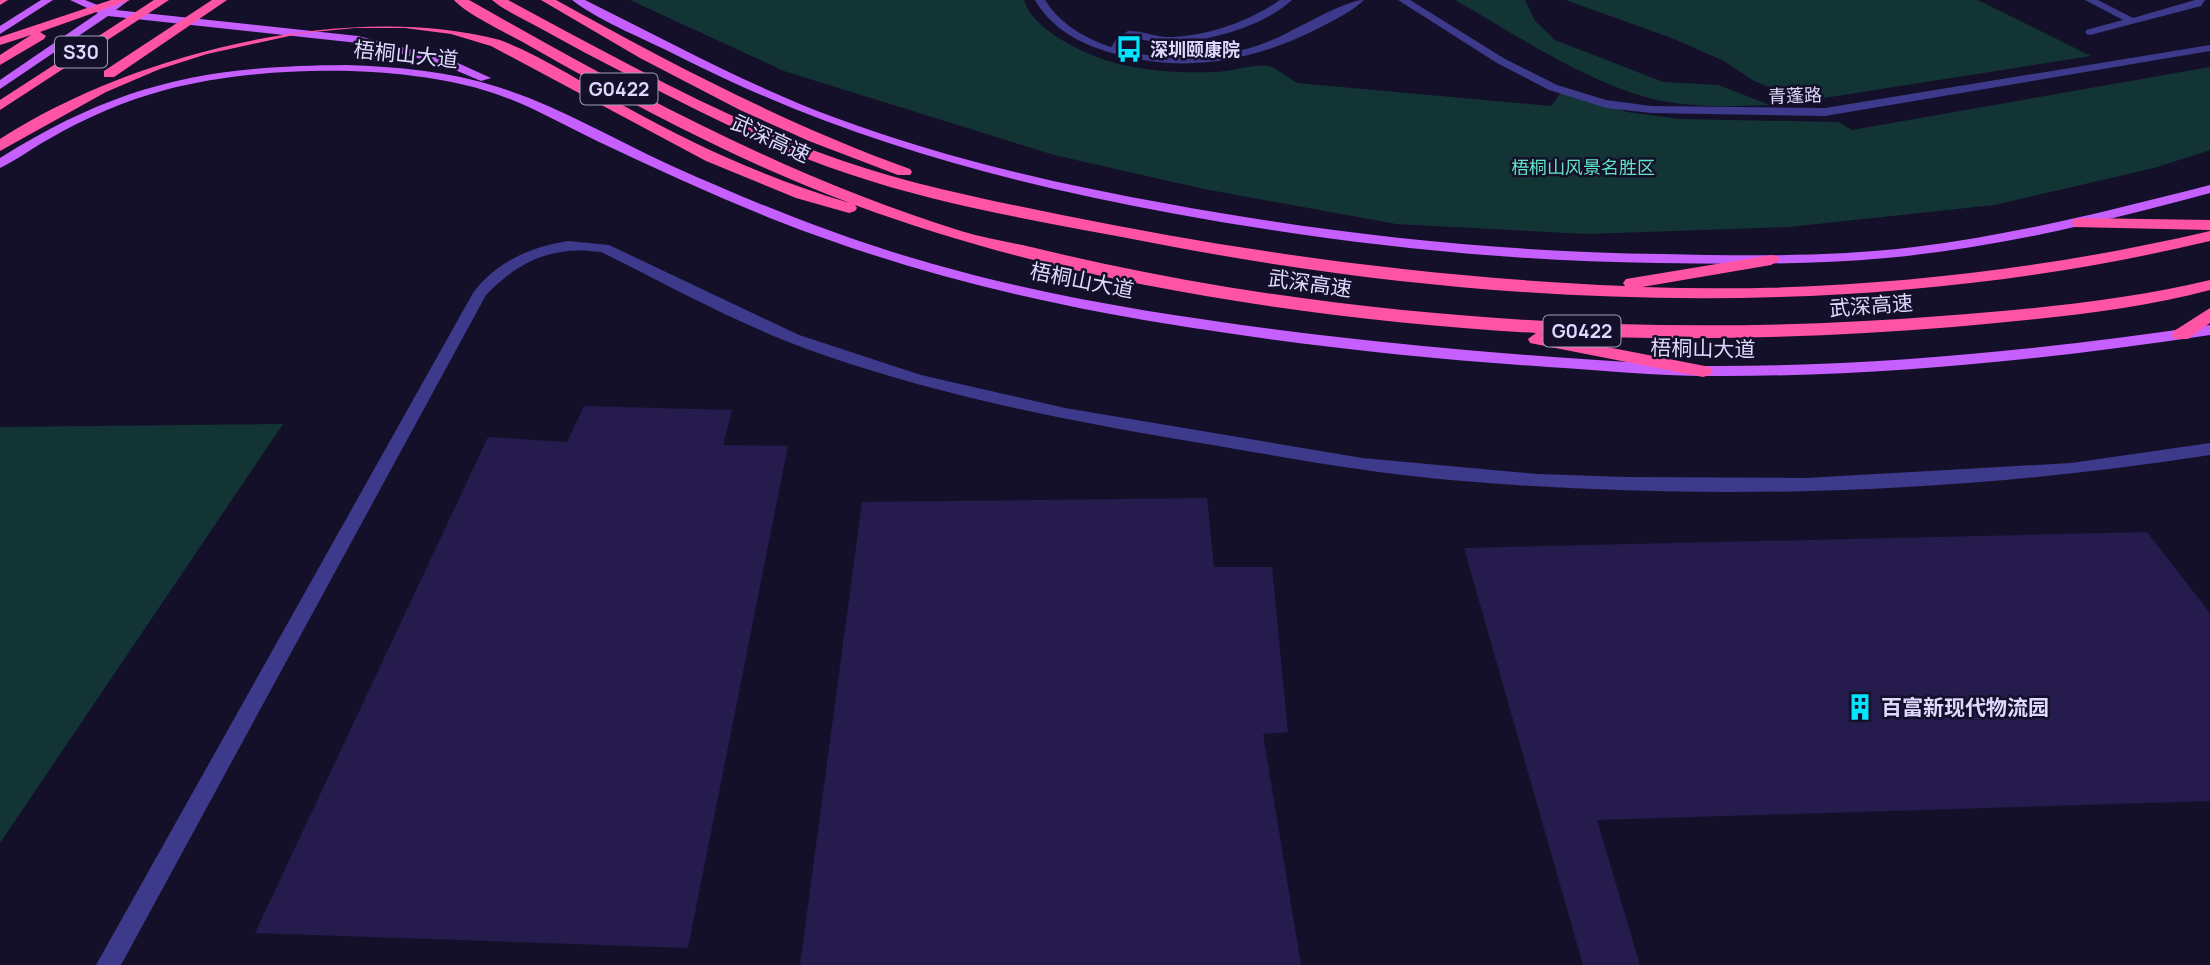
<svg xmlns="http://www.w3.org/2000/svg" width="2210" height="965" font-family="Manrope,'Noto Sans SC',sans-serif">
  <rect width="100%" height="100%" fill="#15102a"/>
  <path fill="#123434" d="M630 0H1024C1033 32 1093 59 1124 65 1154 72 1185 73 1215 72 1229 72 1257 63 1269 66 1278 69 1288 78 1297 83L1551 106 1563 90 1627 112 1680 119 1838 122 1852 130 2210 67V150L2154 168 1994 205 1789 227 1587 234 1396 224 1204 189 1054 155 784 71Z
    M1455 0H1525L1535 21 1555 40 1663 82 1718 85 1770 105C1736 106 1702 108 1668 102 1599 91 1517 35 1455 0Z
    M1566 0H1978L2091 56 1805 101 1754 81 1724 61 1674 39Z
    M283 424 0 843V427Z"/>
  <path fill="#251b4c" d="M584 406 732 410 723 445 788 446 688 948 255 933 488 437 567 442Z
    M1207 498 1214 567H1272L1288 732 1263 734 1301 965H800L862 502Z
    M2147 532 2210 613V801L1597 820 1640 965H1583L1464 548Z"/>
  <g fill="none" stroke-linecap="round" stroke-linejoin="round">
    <path fill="#3d398b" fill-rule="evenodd" d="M1280 0H1292C1259 31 1176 53 1133 37L1124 43 1118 53 1109 51 1116 39 1128 31C1140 30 1153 36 1166 37 1206 37 1248 22 1280 0Z
      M2085 0H2098L2133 18 2195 0H2205L2201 6 2090 35 2086 34V30L2123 20Z"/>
    <path fill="#3d398b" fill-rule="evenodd" d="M1035 0H1045C1086 65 1203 68 1267 42 1292 33 1343 0 1364 0 1352 12 1334 20 1319 28 1252 62 1184 74 1112 53 1080 44 1052 29 1035 0Z
      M1398 0H1410L1505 59 1557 85 1606 100 1651 106 1825 108 2210 45V51L1825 116 1651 113 1606 108 1549 90 1497 63Z
      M568 241 609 245 799 335 921 375 1065 408 1362 458 1537 474 1626 477 1806 478 2071 463 2210 443V455C1960 494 1703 502 1450 480 1370 473 1292 459 1213 445 1079 423 946 398 818 353 743 327 672 287 601 252 553 245 519 261 486 295L121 965H96L473 293C496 262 530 247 568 241Z"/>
    <path fill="#c560ff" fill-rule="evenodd" d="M41 0H53L0 34V26Z
      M70 0H85L105 8 117 0H129L116 10 358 36 449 59 491 78 481 81 441 64 358 43 108 16 0 89V80L98 13Z
      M572 0H585C668 41 749 86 836 118 944 158 1057 184 1169 204 1332 234 1497 252 1662 254 1746 256 1831 257 1914 247 2015 235 2112 210 2210 185V193C2103 222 1996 248 1886 258 1810 265 1733 264 1657 263 1495 261 1335 243 1176 214 1002 182 843 139 684 59 648 40 604 24 572 0Z
      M346 65C398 67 448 71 498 87 558 106 615 140 672 166 757 204 843 239 933 264 1059 300 1190 319 1320 335 1412 346 1505 354 1597 360 1633 362 1668 365 1703 366 1873 367 2042 350 2210 325V335C2044 360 1877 377 1708 376 1655 376 1602 370 1548 367 1400 357 1252 340 1105 313 993 292 882 262 775 220 715 196 656 169 597 141 563 125 530 105 493 93 402 63 258 65 165 90 124 101 85 118 49 139 32 148 17 160 0 168V158C120 83 206 66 346 65Z"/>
    <path fill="#ff54a5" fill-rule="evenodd" d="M0 0H8L0 5Z
      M111 0H130L40 32 46 36 44 39 0 65V55L31 35 0 45V37Z
      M154 0H169L0 110V100Z
      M212 0H227L114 77H104V71Z
      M454 0H469C628 90 786 177 961 231 984 238 1008 242 1031 247 1096 263 1161 276 1227 287 1464 325 1702 335 1941 316 2031 309 2122 301 2210 280V290C2126 312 2039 319 1953 327 1815 338 1678 342 1540 334L1710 367 1713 371 1710 375 1703 377 1530 343 1528 339 1536 333C1314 320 1064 283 855 205L857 208 855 211 849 213 796 198 706 161 491 46 451 34 405 28H355L303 33 207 54 160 69 106 92 0 151V139C131 54 346 0 500 40 542 56 586 85 626 107 698 147 771 180 850 203 740 162 637 107 535 49 514 36 470 17 454 0Z
      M492 0H508C609 54 710 111 818 152 897 182 979 198 1062 215 1248 253 1435 278 1625 286L1623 283 1626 279 1632 278 1771 255 1777 256 1780 260 1771 265 1642 287C1831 294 2026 274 2210 231V241C1862 324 1496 310 1148 242 1049 223 947 207 852 175 775 150 703 114 632 77 600 61 569 44 538 27 522 18 505 11 492 0Z
      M541 0H556C671 64 786 124 910 169L912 172 910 175H898L809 141 740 110 640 58Z
      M2080 218 2210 220V230L2074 227 2072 223 2074 219Z
      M2210 308V323L2188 339H2174L2172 335 2174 331Z"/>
  </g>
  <defs>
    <symbol id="bus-bare" viewBox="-9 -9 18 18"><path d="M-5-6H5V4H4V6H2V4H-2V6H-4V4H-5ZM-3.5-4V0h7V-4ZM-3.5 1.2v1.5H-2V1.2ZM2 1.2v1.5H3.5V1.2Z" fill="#05e4ff" stroke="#15102a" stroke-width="2.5" paint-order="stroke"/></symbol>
    <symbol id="building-bare" viewBox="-9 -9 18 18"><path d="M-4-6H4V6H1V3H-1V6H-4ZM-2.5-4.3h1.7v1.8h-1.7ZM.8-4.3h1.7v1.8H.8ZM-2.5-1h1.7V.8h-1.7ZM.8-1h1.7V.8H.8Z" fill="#05e4ff" stroke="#15102a" stroke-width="2.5" paint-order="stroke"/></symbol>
  </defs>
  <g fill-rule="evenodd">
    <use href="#bus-bare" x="1110" y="30" width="38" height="38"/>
    <use href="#building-bare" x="1841" y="688" width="38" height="38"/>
  </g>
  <g text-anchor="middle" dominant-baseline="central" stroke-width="5" stroke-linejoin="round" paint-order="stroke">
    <g font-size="18" font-weight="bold" fill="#ded9ff" stroke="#15102a" text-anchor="start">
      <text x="1150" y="49">深圳颐康院</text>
    </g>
    <g font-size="18" fill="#ded9ff" stroke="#15102a">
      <text transform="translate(1795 95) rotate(-2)">青蓬路</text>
    </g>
    <g font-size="18" fill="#60e4c4" stroke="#15102a">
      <text x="1583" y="167">梧桐山风景名胜区</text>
    </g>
    <g fill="#15102a" stroke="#a29dbf" stroke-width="2">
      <rect x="55" y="36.5" width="52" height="31" rx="5"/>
      <rect x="580.5" y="73.5" width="77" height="31" rx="5"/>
      <rect x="1543.5" y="315.5" width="77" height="31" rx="5"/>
    </g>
    <g font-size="19" font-weight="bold" fill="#ded9ff">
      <text x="81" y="52">S30</text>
      <text x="619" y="89">G0422</text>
      <text x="1582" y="331">G0422</text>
    </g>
    <g font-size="21" fill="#ded9ff" stroke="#15102a">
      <text transform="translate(406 54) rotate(6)">梧桐山大道</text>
      <text transform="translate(771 138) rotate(25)">武深高速</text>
      <text transform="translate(1082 280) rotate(11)">梧桐山大道</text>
      <text transform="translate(1310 283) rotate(8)">武深高速</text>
      <text transform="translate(1871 305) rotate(-4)">武深高速</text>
      <text transform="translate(1703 348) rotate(1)">梧桐山大道</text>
    </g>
    <g font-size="21" font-weight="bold" fill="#ded9ff" stroke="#15102a" text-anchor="start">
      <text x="1881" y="707">百富新现代物流园</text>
    </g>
  </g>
</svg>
